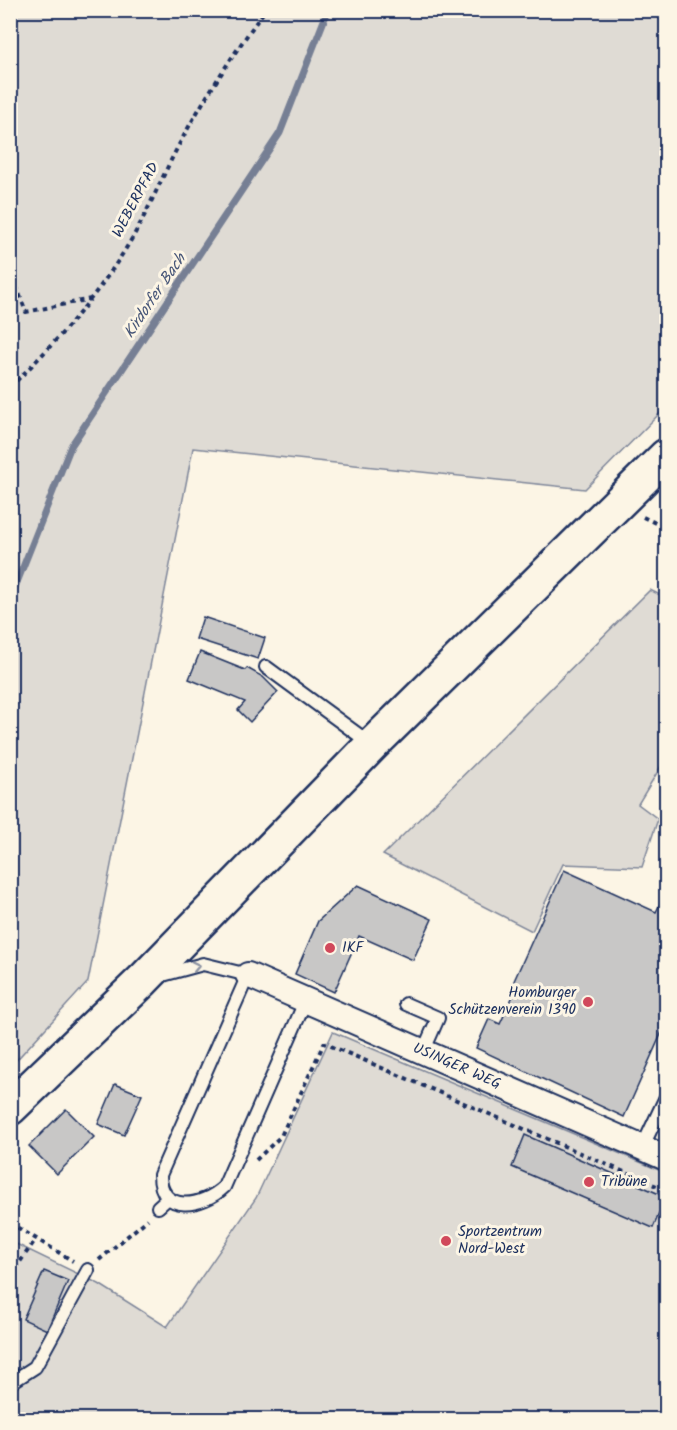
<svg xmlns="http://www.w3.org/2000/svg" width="677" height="1430" font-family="Kalam,sans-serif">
  <rect width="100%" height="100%" fill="#fcf5e5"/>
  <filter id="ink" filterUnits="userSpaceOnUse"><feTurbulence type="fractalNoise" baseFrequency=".0167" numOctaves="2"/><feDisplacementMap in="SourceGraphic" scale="12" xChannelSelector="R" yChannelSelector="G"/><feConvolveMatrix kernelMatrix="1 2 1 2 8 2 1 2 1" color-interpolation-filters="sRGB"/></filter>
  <g filter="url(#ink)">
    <path fill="#dfdbd4" stroke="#7d8599" stroke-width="1.5" d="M11 10 666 11V407L585 489 193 448 88 982 11 1066Z
      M650 590 666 598V758L638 804 658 819 642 867 563 864 532 931 383 855Z
      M333 1032 666 1173V1419H11L10 1241 99 1284 167 1327 256 1198Z"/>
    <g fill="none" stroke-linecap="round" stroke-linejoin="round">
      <path stroke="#767f94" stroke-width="7" d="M10 600 71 446 280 133 328 10"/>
    </g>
    <path fill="#c8c7c6" stroke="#1b2f5e" stroke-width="1.5" d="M203 617 265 638 258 659 196 639Z
      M200 652 245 670 247 668 263 677 278 692 250 722 238 710 245 702 189 679Z
      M564 870 656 912 660 904 666 907V1023L624 1117 476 1048 489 1019 500 1024 518 985 513 983Z
      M358 885 432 919 413 960 359 936 334 992 295 974 318 921Z
      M115 1084 142 1095 124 1135 98 1124Z
      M66 1109 94 1137 57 1174 29 1146Z
      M525 1135 666 1197 653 1228 512 1167Z
      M44 1271 68 1281 47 1330 23 1319Z"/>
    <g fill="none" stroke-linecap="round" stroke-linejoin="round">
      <defs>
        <path id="service" d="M266 667 371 744
          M159 976 203 964 248 975 160 1175C160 1215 203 1207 224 1187L305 1002
          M406 1004 438 1018 423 1052
          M642 1148 666 1097
          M158 1207 168 1198
          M10 1383 35 1367 88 1270"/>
        <g id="minor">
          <path id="s1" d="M248 975 666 1158"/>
        </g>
        <path id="primary" d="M10 1108 143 980 372 745 666 456"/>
      </defs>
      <use href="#service" stroke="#1b2f5e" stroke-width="16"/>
      <use href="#minor" stroke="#1b2f5e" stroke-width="28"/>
      <use href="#primary" stroke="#1b2f5e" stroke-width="38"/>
      <path stroke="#1b2f5e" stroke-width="4" stroke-dasharray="4.5 4.5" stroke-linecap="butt" d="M10 269 26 312 91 299
        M10 387C57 342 101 292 134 235 151 205 164 172 181 141 206 95 234 53 265 10
        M643 517 666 528
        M256 1160 281 1136 324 1043 666 1190
        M10 1223 73 1261
        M99 1260 148 1219
        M10 1276 36 1239"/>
      <use href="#service" stroke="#fcf5e5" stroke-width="12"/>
      <use href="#minor" stroke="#fcf5e5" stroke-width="24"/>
      <use href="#primary" stroke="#fcf5e5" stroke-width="33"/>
    </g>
    <defs><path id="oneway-chevron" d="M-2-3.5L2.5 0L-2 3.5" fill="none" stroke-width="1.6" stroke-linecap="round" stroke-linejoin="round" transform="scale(1.5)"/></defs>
    <use stroke="#8c92a2" href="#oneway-chevron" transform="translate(196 966) rotate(-12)"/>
  </g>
  <g fill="#d1495b" stroke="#fcf5e5" stroke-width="2">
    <circle cx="330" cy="948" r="6"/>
    <circle cx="588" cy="1002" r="6"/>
    <circle cx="589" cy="1182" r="6"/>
    <circle cx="446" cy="1241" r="6"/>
  </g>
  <g text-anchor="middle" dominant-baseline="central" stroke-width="6" stroke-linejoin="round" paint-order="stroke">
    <g font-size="15" fill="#1b2f5e" stroke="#fcf5e5">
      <text transform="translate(136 200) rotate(-62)">WEBERPFAD</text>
      <text stroke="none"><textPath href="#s1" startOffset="228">USINGER WEG</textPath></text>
    </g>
    <g font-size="15" fill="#1b2f5e" stroke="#fcf5e5" text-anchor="start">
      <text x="342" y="948">IKF</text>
      <text x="576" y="993" text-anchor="end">Homburger<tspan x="576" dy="17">Schützenverein 1390</tspan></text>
      <text x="601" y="1182">Tribüne</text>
      <text x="458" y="1232">Sportzentrum<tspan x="458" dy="17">Nord-West</tspan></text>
    </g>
    <g font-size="16" font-style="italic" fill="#485779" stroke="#fcf5e5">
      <text transform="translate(155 296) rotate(-56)">Kirdorfer Bach</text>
    </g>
  </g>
  <rect width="677" height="1430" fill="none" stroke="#fcf5e5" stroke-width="36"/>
  <rect x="18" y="18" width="641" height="1394" fill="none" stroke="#1b2f5e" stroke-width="2" filter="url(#ink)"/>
</svg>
